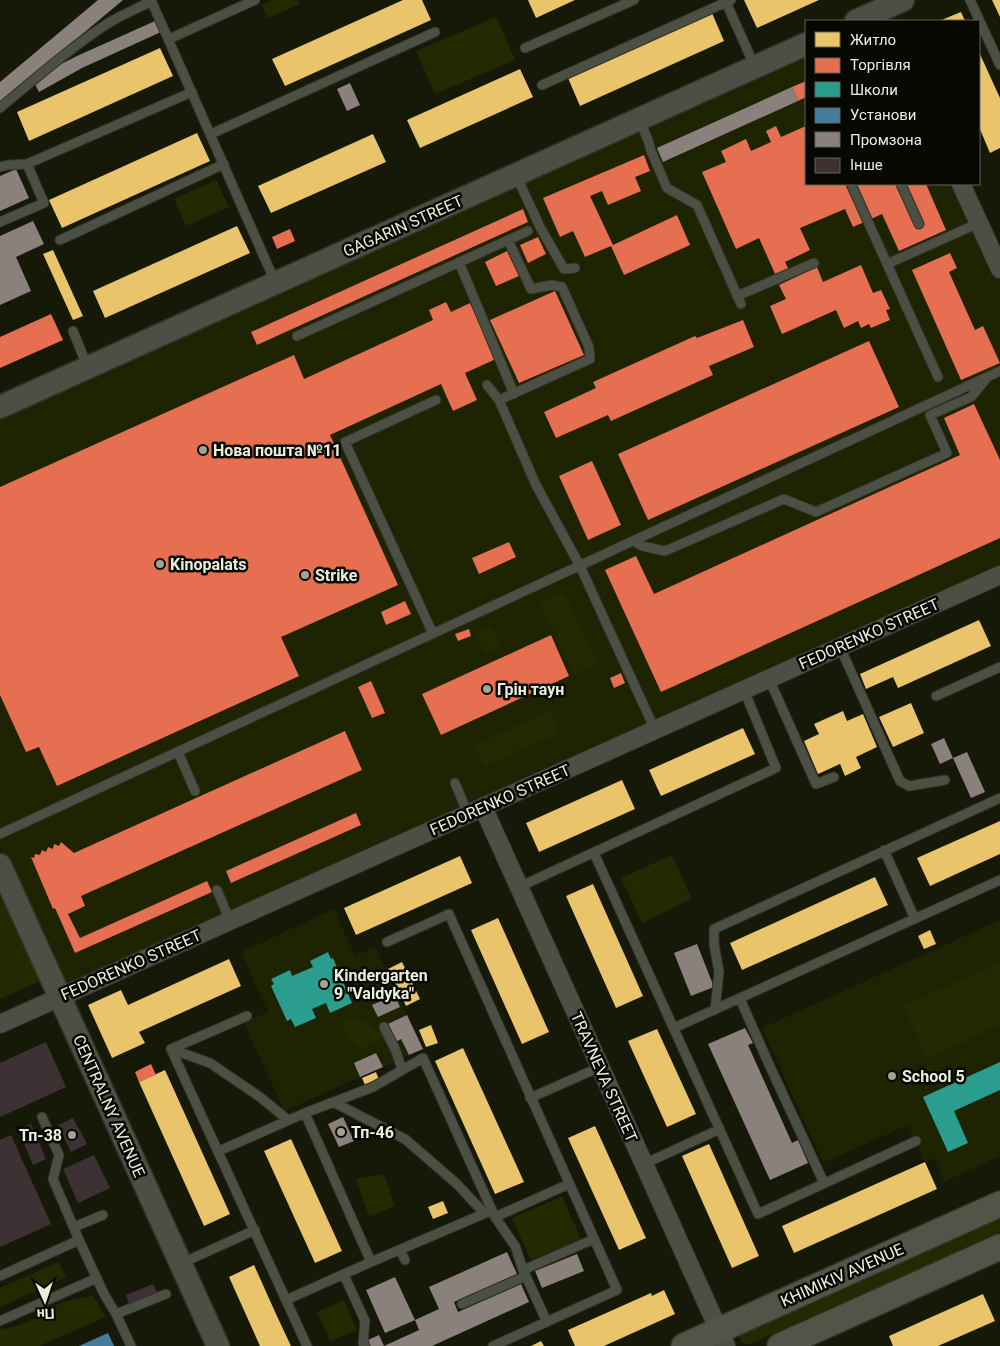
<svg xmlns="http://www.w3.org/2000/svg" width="1000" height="1346" font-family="Roboto,sans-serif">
  <rect width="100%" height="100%" fill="#161908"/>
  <path fill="#1e2301" d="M806 53V184H956L1000 281V567L64 988 0 846V416Z
    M334 909 355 956 375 947 423 1049 284 1111 244 1022 268 1012 241 952Z
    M1000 920V1156L944 1182 934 1158 925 1162 908 1125 823 1163 762 1028Z"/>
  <path fill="#232901" d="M273 0H298L300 4 268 18 262 5Z
    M496 17 515 60 435 94 416 51Z
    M216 180 229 207 186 226 174 199Z
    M564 592 598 664 574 675 540 603Z
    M492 626 500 647 484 654 475 633Z
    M550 711 560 733 484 767 474 745Z
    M672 855 692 899 642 923 621 878Z
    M0 885 43 980 0 999Z
    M1000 962V1025L927 1059 903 1006Z
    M345 1019C363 1018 373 1023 384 1037L360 1050C351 1041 343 1034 341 1022Z
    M384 1174 395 1206 369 1217 356 1179Z
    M562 1196 581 1239 531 1260 512 1218Z
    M1000 1212V1232L750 1344H744L740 1339 739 1334Z
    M59 1262 66 1277 0 1307V1288Z
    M93 1295 106 1317 39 1346H0V1329C21 1327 38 1318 54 1306 62 1301 83 1298 93 1295Z
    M344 1300 357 1330 330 1341 317 1312Z"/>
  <path fill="#e9c46a" d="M403 0H422L431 20 285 86 272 59Z
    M528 0H575L536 18Z
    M744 0H819L757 28Z
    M992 0H1000V17Z
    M961 12 965 21H939Z
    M712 13 724 41 580 106 568 78Z
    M160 48 173 76 29 141 17 112Z
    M979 52 1000 98V148L990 153 979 127Z
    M520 69 533 97 420 148 407 120Z
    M197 133 210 161 62 228 49 200Z
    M373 134 386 162 271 213 258 186Z
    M237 226 250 253 105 318 93 291Z
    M53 250 83 316 73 320 43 254Z
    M979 620 991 646 898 688 893 677 866 689 860 674Z
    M911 703 924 733 893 747 879 717Z
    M843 711 847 721 863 714 877 747 856 757 861 768 845 776 840 764 818 774 804 741 819 734 814 724Z
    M743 728 755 754 661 796 649 770Z
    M622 780 635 809 539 852 526 823Z
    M1000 821V854L930 886 917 858Z
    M460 856 472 883 356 935 344 908Z
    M875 877 888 905 742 970 730 943Z
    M593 884 643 996 616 1008 566 896Z
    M498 918 549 1032 522 1044 471 930Z
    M930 930 936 944 924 949 918 936Z
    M229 959 241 986 139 1032 145 1043 112 1058 88 1005 121 990 128 1005Z
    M402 962 420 999 406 1006 388 969Z
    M431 1025 438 1043 426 1047 419 1030Z
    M657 1029 696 1114 667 1127 628 1041Z
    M463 1048 524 1182 495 1194 435 1061Z
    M165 1070 230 1214 204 1226 139 1082Z
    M376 1072 379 1080 365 1085 362 1078Z
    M595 1126 646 1238 619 1250 568 1138Z
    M291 1139 342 1251 315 1263 264 1151Z
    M709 1144 759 1256 732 1268 682 1156Z
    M925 1162 937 1189 794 1253 782 1226Z
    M443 1201 448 1213 433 1219 428 1207Z
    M254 1265 276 1314 291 1346H260L229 1277Z
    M664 1290 675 1314 604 1346H575L568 1330 651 1293 652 1296Z
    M983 1294 995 1321 938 1346H893L889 1336Z
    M541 1341 544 1346H531Z"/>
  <path fill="#e76f51" d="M806 81V97L798 101 792 87Z
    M776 126 781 137 806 126V184H926L946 230 899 251 882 214 853 227 845 209 800 228 810 250 785 262 789 270 776 276 759 238 736 249 702 172 726 162 721 151 746 139 751 151 771 142 766 131Z
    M644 155 650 171 635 177 641 191 608 205 602 191 590 196 613 245 677 215 690 245 624 275 611 246 585 257 573 231 560 237 543 198Z
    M523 209 528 222 257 345 251 332Z
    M290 229 295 241 277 249 272 237Z
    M538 237 546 254 528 263 520 245Z
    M507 251 519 276 496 286 485 262Z
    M950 253 957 268 949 272 975 330 983 326 1000 363 961 380 912 270Z
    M861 265 873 293 881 290 890 309 886 310 890 320 871 328 869 324 861 328 858 321 844 328 836 310 782 334 770 306 786 299 779 285 817 267 823 282Z
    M555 291 584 355 519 383 490 320Z
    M446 302 451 312 470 303 496 359 465 373 477 400 453 411 441 384 330 435 398 585 281 637 299 676 57 786 39 747 26 752 0 695V487L294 355 304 379 433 320 429 310Z
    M51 314 63 340 0 368V337Z
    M743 320 754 347 709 366 713 375 611 421 608 415 556 438 544 412 596 388 593 382 695 336 697 338Z
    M869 341 899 407 648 520 618 454Z
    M974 404 1000 460V538L661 692 605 570 636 556 654 594 960 455 944 418Z
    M592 461 621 525 588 540 559 476Z
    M509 542 516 557 479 574 472 558Z
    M405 601 411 614 386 625 381 612Z
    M469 629 471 636 458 641 455 634Z
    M551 635 569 676 441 735 422 694Z
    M621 673 625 683 614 688 610 678Z
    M371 681 385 713 372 718 358 687Z
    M345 731 362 770 81 896 85 906 68 914 80 938 207 881 212 892 75 953 55 908 53 909 31 857 34 858 35 854 40 855 42 850 46 852 48 847 53 849 54 844 59 846 61 842 74 853Z
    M356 813 361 825 231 883 226 871Z
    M151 1064 156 1075 139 1082 135 1072Z"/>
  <path fill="#2a9d8f" d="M328 952 331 959 333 958 352 1003 330 1013 326 1003 312 1009 316 1018 295 1027 291 1019 287 1021 271 986 274 984 271 979 290 970 292 976 313 967 310 961Z
    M1000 1062V1090L954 1111 968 1143 948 1152 923 1097Z"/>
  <path fill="#457b9d" d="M108 1333 114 1346H79Z"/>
  <path fill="#8a817c" d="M98 0H123L0 103V82Z
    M155 21 161 32 82 68 39 92 34 82 47 71 77 56Z
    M350 83 360 105 347 111 337 89Z
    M792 87 798 101 663 162 657 148Z
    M16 169 29 198 0 211V176Z
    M33 221 44 244 16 257 31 291 0 305V236Z
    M944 738 953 758 940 764 931 744Z
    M967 752 985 792 971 798 953 758Z
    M697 944 714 987 691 996 674 953Z
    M395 995 400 1007 378 1017 372 1005Z
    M407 1015 423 1049 409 1055 401 1039 396 1042 388 1024Z
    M745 1028 753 1043 748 1045 792 1143 798 1140 808 1163 770 1180 708 1044Z
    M376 1053 383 1067 360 1077 354 1063Z
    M343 1117 354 1141 339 1147 328 1124Z
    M507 1252 517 1274 454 1302 458 1312 521 1284 529 1302 432 1346H370L368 1340 379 1335 384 1346 419 1330 415 1320 439 1309 429 1287Z
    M577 1254 584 1271 542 1288 535 1271Z
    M395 1277 415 1320 385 1333 366 1290Z"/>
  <path fill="#3d3133" d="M46 1042 66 1087 0 1117V1063Z
    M73 1118 87 1144 71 1152 58 1125Z
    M31 1124 46 1159 33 1165 18 1129Z
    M11 1135 51 1224 0 1247V1140Z
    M94 1155 110 1188 78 1203 63 1169Z
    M153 1284 158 1294 130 1306 126 1295Z"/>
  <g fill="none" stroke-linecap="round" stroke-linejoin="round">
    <defs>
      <path id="service" d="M151 0 276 284
        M725 0 755 67
        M970 0 1000 65
        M169 39 255 0
        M525 48 634 0
        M542 85 731 0
        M0 108C36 78 71 47 110 22 124 14 138 8 152 1
        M639 119 648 140 651 151 667 188 697 205 741 304
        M211 134 435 32
        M0 167 8 165 27 164 192 92
        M516 175 540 227 564 269 575 268
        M851 184 938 377
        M901 184 919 224
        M0 222 44 203 27 164
        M60 240 224 164
        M459 262 514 394
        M887 264 979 223
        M737 296 814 263
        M73 331 88 368
        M297 336 528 231
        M487 385 499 400 536 485 580 566 655 730
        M499 400 590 359 589 347 562 287 552 285 531 289 508 240
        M634 541 642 546 665 551 784 499 816 512 947 453 930 415 971 397 986 379
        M433 634 345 442 436 400
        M840 647 900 781 909 786 945 780
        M769 679 816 784 834 777
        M936 696 1000 667
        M178 752 195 791
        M455 783 468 814
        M0 834 1000 371
        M884 850 915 919
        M594 853 758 1214 916 1141
        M519 887 776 768 744 690
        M217 890 230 921
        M387 942 449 914 617 1290 493 1346
        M740 999 772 1071 824 1183
        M715 1010 719 972 714 944V929L1000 798
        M384 1027 396 1051 402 1070
        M674 1028 1000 880
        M171 1049 307 1346
        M171 1049 210 1063 260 1097 288 1120
        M171 1049 247 1016
        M530 1098 600 1067
        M333 1102 405 1139 457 1184 484 1213
        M219 1151 305 1113 373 1087 423 1058 495 1217 569 1184
        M644 1164 720 1129
        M495 1217 515 1246 523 1270
        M74 1227 103 1215
        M79 1240 104 1294 116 1314 166 1294
        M400 1250 405 1260
        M371 1262 488 1212
        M182 1263 255 1230
        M344 1275 365 1321 363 1343 365 1346
        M0 1276 79 1240 53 1179 59 1155 42 1117
        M286 1300 371 1262 305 1113
        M462 1304 526 1276
        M116 1314 131 1346
        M0 1321 97 1278
        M547 1322 523 1270 594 1239"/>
      <path id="minor" d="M961 184 1000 269
        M483 807 726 1346
        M0 1024 1000 575"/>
      <path id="tertiary" d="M856 21 903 0
        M0 407 806 44
        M0 865 218 1346"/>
      <path id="secondary" d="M684 1346 1000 1204
        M780 1346 1000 1247"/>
    </defs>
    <use href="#service" stroke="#303228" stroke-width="11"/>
    <use href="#minor" stroke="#303228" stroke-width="20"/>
    <use href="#tertiary" stroke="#303228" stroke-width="25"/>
    <use href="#secondary" stroke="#303228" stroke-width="28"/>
    <use href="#service" stroke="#4c4f43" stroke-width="9"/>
    <use href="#minor" stroke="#4c4f43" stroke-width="18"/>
    <use href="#tertiary" stroke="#4c4f43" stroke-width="22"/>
    <use href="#secondary" stroke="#525447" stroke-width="25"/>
  </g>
  <g fill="#a0a492" stroke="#060801" stroke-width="2">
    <circle cx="203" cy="450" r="5"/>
    <circle cx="160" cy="564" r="5"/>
    <circle cx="305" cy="575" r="5"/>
    <circle cx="487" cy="689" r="5"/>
    <circle cx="324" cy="984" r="5"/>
    <circle cx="892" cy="1076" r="5"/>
    <circle cx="341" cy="1132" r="5"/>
    <circle cx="72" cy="1135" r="5"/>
  </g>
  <g text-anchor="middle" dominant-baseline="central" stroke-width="5" stroke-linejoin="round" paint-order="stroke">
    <g font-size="16" fill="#eaefdd" stroke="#060801">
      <text transform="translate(403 226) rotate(-24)">GAGARIN STREET</text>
      <text transform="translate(869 634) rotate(-24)">FEDORENKO STREET</text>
      <text transform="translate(500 800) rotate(-24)">FEDORENKO STREET</text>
      <text transform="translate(131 965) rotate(-24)">FEDORENKO STREET</text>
      <text transform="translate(604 1077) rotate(66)">TRAVNEVA STREET</text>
      <text transform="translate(109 1106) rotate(66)">CENTRALNY AVENUE</text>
      <text transform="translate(842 1275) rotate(-24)">KHIMIKIV AVENUE</text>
    </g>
    <g font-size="16" font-weight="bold" fill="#eaefdd" stroke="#060801" text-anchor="start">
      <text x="213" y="450">Нова пошта №11</text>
      <text x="170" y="564">Kinopalats</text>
      <text x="315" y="575">Strike</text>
      <text x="497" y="689">Грін таун</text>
      <text x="334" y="975">Kindergarten<tspan x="334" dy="18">9 "Valdyka"</tspan></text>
      <text x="902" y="1076">School 5</text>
      <text x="351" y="1132">Тп-46</text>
      <text x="62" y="1135" text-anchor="end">Тп-38</text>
    </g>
  </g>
  <rect x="805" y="20" width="175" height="165" fill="#060801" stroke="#616459"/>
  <rect x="815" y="32" width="25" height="15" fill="#e9c46a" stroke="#616459"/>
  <text x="850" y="45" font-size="15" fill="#eaefdd">Житло</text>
  <rect x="815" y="58" width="25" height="15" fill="#e76f51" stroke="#616459"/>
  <text x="850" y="70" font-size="15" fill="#eaefdd">Торгівля</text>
  <rect x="815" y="82" width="25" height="15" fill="#2a9d8f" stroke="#616459"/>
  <text x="850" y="95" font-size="15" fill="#eaefdd">Школи</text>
  <rect x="815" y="108" width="25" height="15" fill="#457b9d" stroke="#616459"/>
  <text x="850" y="120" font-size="15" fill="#eaefdd">Установи</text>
  <rect x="815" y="132" width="25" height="15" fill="#8a817c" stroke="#616459"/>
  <text x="850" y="145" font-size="15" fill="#eaefdd">Промзона</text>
  <rect x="815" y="158" width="25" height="15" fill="#3d3133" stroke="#616459"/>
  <text x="850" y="170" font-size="15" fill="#eaefdd">Інше</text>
  <g transform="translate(45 1301) rotate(177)" stroke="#060801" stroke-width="4" paint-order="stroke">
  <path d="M0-4L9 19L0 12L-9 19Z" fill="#eaefdd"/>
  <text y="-8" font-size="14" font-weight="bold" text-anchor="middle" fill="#eaefdd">Пн</text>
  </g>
</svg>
